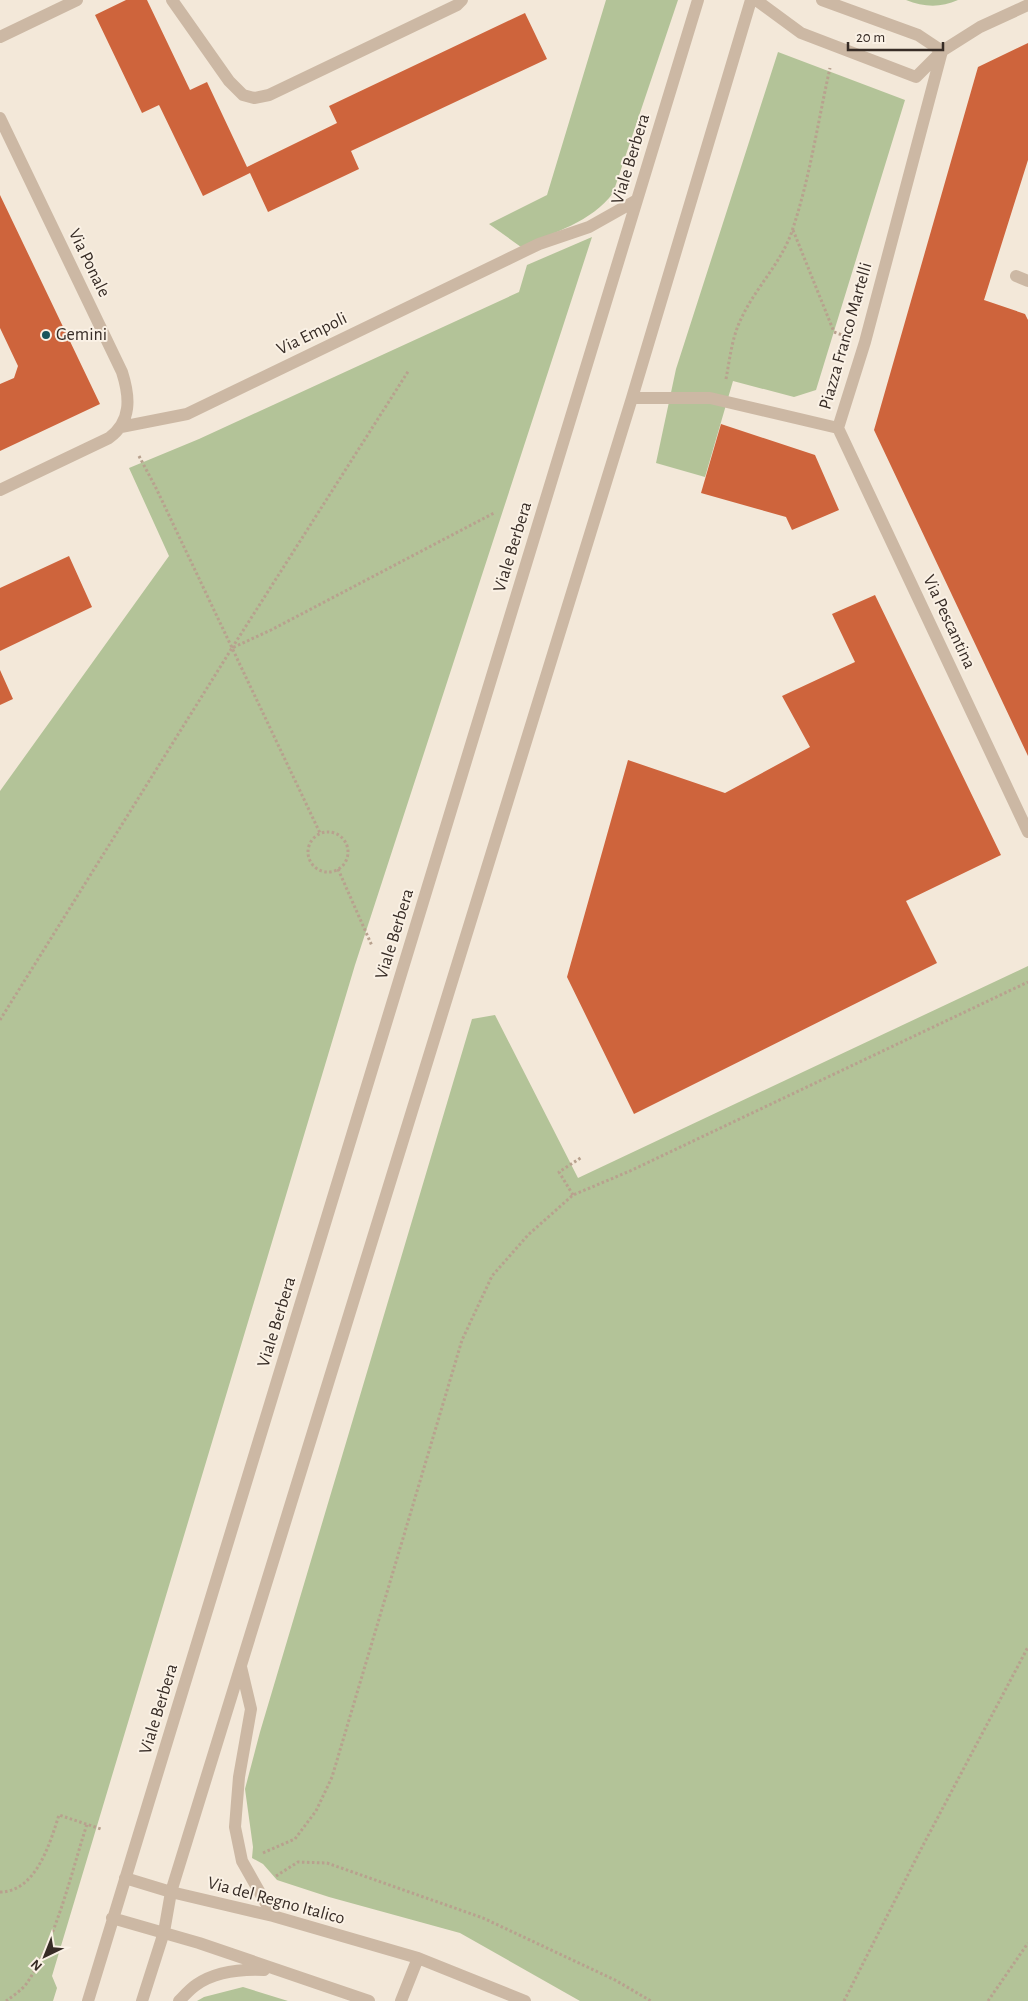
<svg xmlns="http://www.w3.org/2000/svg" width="1028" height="2001" font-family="'Alegreya Sans',sans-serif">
  <rect width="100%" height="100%" fill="#f3e8d9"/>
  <path fill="#b3c398" d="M606 0H678L613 193C592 222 552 233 521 247L489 224 547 195Z
    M906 0H958C940 8 924 7 906 0Z
    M778 52 905 100 816 390 794 397 733 381 705 477 656 463 676 369Z
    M592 237 355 965 52 1976 57 1988 53 2001H0V791L169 556 129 468 199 439 519 292 527 265Z
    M1028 966V2001H580L460 1933 329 1897 277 1880 263 1864 252 1858 253 1847 245 1789 260 1732 472 1019 495 1015 578 1178Z
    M243 1987 288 2001H197L204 1997Z"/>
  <path fill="#ce643c" d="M126 0H147L190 90 207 82 247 167 337 123 329 106 525 13 547 59 351 151 359 169 268 212 250 173 203 196 159 105 142 113 95 15Z
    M1028 43V160L984 300 1025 314 1028 320V756L874 430 978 67Z
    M0 195 100 404 0 451V384L14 378 18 366 0 328Z
    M721 424 815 455 839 510 792 530 786 517 701 493Z
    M69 556 92 607 0 651V588Z
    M875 595 1001 855 906 901 937 963 634 1114 567 977 628 760 725 793 810 747 782 696 855 662 832 614Z
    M0 670 13 699 0 705Z"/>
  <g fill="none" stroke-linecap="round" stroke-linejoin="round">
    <path stroke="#b8a18e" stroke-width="3" stroke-dasharray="2.5 2.5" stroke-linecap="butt" d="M793 230 834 332 845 336
      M726 379C730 358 732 336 742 317 756 287 783 261 793 228 810 177 818 121 830 68
      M139 456 156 488 320 833
      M232 648 409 370
      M308 852a20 20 0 1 1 40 0a20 20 0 1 1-40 0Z
      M338 869 372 946
      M0 1020 232 648 271 630 494 513
      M573 1195 559 1172 582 1157
      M263 1853 295 1839 316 1811 332 1777 462 1340 492 1276 528 1235 573 1195 630 1171 1028 982
      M276 1876 298 1862 327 1863 483 1918 615 1980 651 2001
      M0 1892C36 1892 50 1843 59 1815L101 1829
      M6 2001C13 1996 22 1990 27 1983 57 1937 70 1877 87 1824
      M844 2001 920 1851 1028 1647
      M988 2001 1028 1943"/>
    <path stroke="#ccb8a4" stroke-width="12" d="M172 0 229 81 243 95 254 98 269 95 457 5 462 0
      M756 0 801 33 916 77 942 51 980 27 1028 5
      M822 0 918 35 942 51
      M0 37 77 0
      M0 118 122 372C130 397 132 421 109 438L0 490
      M1016 276 1028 281
      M632 398H710L838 428
      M121 427 187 414 539 244 589 227 637 200
      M838 428 1028 832
      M838 428 865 342 942 51
      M241 1667 251 1709 239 1777 235 1827 242 1861 273 1916
      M125 1878 171 1892 273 1916 418 1958 525 2001
      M112 1918 199 1943 369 2001
      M88 2001 698 0
      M142 2001 164 1932 171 1892 632 398 751 0
      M179 2001C184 1996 190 1989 196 1985 216 1971 241 1969 264 1970
      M401 2001 418 1958"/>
  </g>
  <circle fill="#19545b" stroke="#faf1e5" stroke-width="2" cx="46" cy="335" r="5"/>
  <g text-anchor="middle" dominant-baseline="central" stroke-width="4" stroke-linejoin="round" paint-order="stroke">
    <g font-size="18" fill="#372c26" stroke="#faf1e5">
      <text transform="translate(631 159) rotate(-73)">Viale Berbera</text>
      <text transform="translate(89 263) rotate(64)">Via Ponale</text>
      <text transform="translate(312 334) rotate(-26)">Via Empoli</text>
      <text transform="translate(846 336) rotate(-74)">Piazza Franco Martelli</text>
      <text transform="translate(513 547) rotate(-73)">Viale Berbera</text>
      <text transform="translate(949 622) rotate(65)">Via Pescantina</text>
      <text transform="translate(395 934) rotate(-73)">Viale Berbera</text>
      <text transform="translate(277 1322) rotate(-73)">Viale Berbera</text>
      <text transform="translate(159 1709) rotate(-73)">Viale Berbera</text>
      <text transform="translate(276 1901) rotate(15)">Via del Regno Italico</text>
    </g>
    <g font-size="18" fill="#372c26" stroke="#faf1e5" text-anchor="start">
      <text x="56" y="335">Gemini</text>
    </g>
  </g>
  <g transform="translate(45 1956) rotate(223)" stroke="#faf1e5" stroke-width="4" paint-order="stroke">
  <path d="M0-4L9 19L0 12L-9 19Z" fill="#372c26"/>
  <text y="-8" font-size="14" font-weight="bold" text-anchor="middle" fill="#372c26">N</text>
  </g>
  <path d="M848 42v8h95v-8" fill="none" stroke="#372c26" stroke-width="2.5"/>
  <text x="856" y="42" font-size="15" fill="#372c26" stroke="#faf1e5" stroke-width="4" paint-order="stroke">20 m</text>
</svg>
